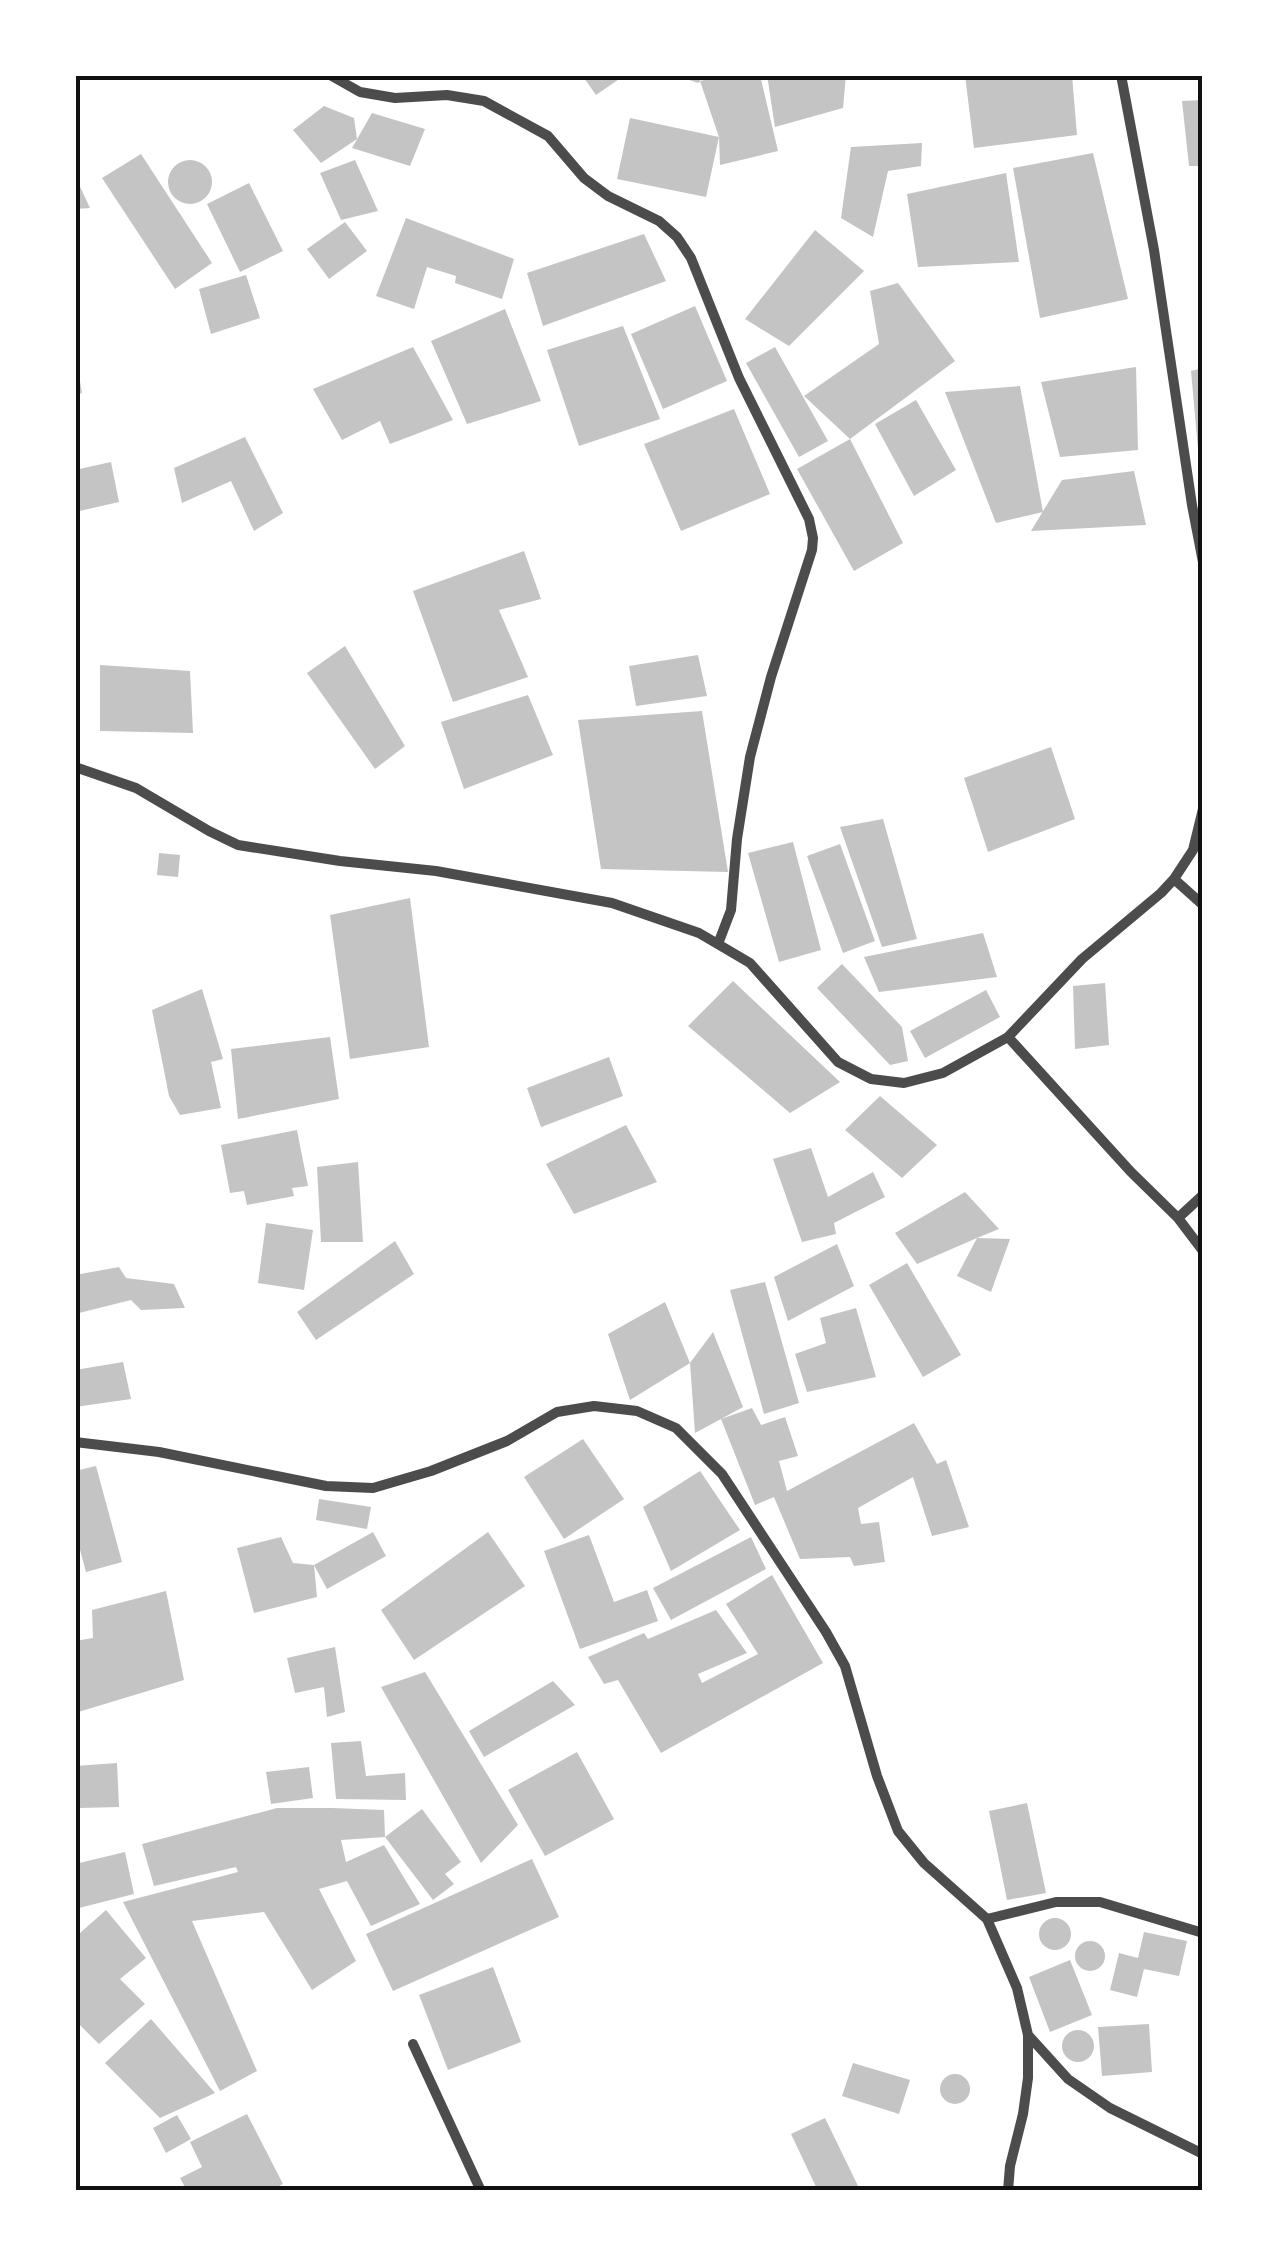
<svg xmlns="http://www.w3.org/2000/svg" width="1278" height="2266" font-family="'PT Sans Narrow',sans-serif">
  <rect width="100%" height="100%" fill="#fff"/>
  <path fill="#c4c4c4" d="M582 75H625L596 95Z
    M675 75H702L700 81 725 75H760L778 151 720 165 719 137 706 197 617 179 630 118 719 137 700 81 698 83Z
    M767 75H846L843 108 775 127Z
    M965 75H1072L1077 135 974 148Z
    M1203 100V166H1189L1182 101Z
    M324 106 354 118 357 139 321 163 293 130Z
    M372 113 425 129 410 166 352 148Z
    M922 143 921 166 888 171 873 237 841 218 851 147Z
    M1093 153 1128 299 1040 318 1013 168Z
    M141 154 212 263 175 289 102 178Z
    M168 182a22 22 0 1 1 44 0a22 22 0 1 1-44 0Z
    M355 160 378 211 341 220 320 173Z
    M1006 173 1019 262 918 267 907 194Z
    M75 176 90 208 75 209Z
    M249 183 283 251 240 272 207 204Z
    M406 218 514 259 502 299 455 283 456 276 427 267 414 309 376 296Z
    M345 222 367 251 329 279 307 249Z
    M815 230 864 271 789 346 745 319Z
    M644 234 666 281 543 326 527 273Z
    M246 275 260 318 211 334 199 289Z
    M898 283 955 361 850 439 804 396 879 344 870 291Z
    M695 306 727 381 663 409 631 334Z
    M505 309 541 401 467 424 431 341Z
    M623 326 660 419 579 446 547 350Z
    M413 347 453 420 390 444 380 421 342 440 313 389Z
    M775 347 828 441 799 457 746 363Z
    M75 364H77L82 393 75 395Z
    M1136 367 1138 450 1060 457 1041 382Z
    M1203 368V472H1200L1191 371Z
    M1020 386 1043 512 996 523 945 392Z
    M916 400 956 470 914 496 875 424Z
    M734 409 770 494 681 531 644 444Z
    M245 437 283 513 254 531 231 481 182 503 174 468Z
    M850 439 903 543 854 571 797 469Z
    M111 462 119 502 75 512V470Z
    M1134 471 1146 525 1031 531 1062 480Z
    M524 551 541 599 499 610 528 677 453 702 413 591Z
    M345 646 405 746 375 769 307 673Z
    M698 655 707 696 636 706 629 666Z
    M100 665 190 671 193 733 100 731Z
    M528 695 553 755 464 789 441 722Z
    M702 711 728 872 601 869 578 720Z
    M1051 747 1075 819 988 852 964 778Z
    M883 819 917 939 882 947 840 827Z
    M793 842 821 950 779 962 748 853Z
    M840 844 875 941 843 953 807 856Z
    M159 853 180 855 178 877 157 875Z
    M410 898 429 1047 350 1059 330 915Z
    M983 933 997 977 879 992 864 957Z
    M842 964 902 1027 908 1061 890 1065 817 988Z
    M733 981 840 1082 790 1113 688 1026Z
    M1105 983 1109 1045 1075 1049 1073 986Z
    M202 989 223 1059 211 1062 221 1108 180 1115 169 1096 152 1010Z
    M986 990 1000 1017 925 1058 910 1031Z
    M330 1037 339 1099 238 1119 231 1049Z
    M609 1057 623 1096 541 1127 527 1088Z
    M880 1096 937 1145 902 1178 845 1130Z
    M626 1125 657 1182 574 1214 546 1164Z
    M297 1130 308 1186 292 1188 294 1196 247 1205 244 1191 230 1193 221 1145Z
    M811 1148 828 1197 873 1172 885 1197 834 1223 836 1234 802 1242 773 1159Z
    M358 1162 363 1242H321L317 1167Z
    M965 1192 999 1229 977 1238 1010 1239 991 1292 957 1276 977 1238 917 1264 895 1233Z
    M266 1223 313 1230 304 1290 258 1283Z
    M395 1241 414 1274 316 1340 297 1312Z
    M837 1244 854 1286 788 1321 774 1277Z
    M907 1263 961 1355 923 1377 869 1285Z
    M119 1267 126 1278 174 1284 185 1308 141 1310 131 1300 75 1314V1275Z
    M765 1282 799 1403 764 1414 730 1290Z
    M665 1302 690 1363 630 1400 608 1334Z
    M856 1308 876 1377 807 1392 795 1354 826 1343 820 1318Z
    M713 1332 743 1407 721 1419 752 1408 761 1425 785 1417 798 1456 779 1461 787 1491 914 1423 937 1464 946 1460 969 1527 932 1536 913 1477 858 1508 861 1524 879 1522 885 1562 854 1566 850 1557 800 1559 774 1497 755 1505 721 1419 695 1433 690 1363Z
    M123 1362 131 1399 75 1407V1370Z
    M583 1439 624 1499 564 1539 524 1477Z
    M96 1466 122 1562 86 1572 75 1531V1471Z
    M700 1471 740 1530 671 1571 643 1507Z
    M319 1499 371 1507 367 1529 316 1520Z
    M373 1532 386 1556 327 1589 314 1565Z
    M488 1532 525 1586 414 1660 381 1610Z
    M589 1535 614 1602 647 1590 658 1621 580 1649 544 1551Z
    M281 1537 293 1563 314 1565 317 1597 254 1613 237 1548Z
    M751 1537 766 1569 671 1620 653 1588Z
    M772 1575 823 1663 661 1753 618 1680 604 1684 588 1657 644 1633 648 1639 716 1610 747 1653 698 1674 702 1683 758 1654 726 1604Z
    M166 1591 184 1680 75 1713V1641L93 1638 92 1610Z
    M335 1647 345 1712 327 1717 324 1687 295 1693 287 1658Z
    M425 1672 518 1825 481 1863 381 1687Z
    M553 1681 575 1705 484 1757 469 1731Z
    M361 1741 366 1776 405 1773 406 1800 336 1799 331 1743Z
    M577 1752 614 1819 545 1856 508 1790Z
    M117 1763 119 1807 79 1808 75 1792V1766Z
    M309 1767 313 1798 271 1804 266 1772Z
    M1027 1803 1046 1893 1007 1900 989 1811Z
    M277 1808H332L384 1810 385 1837 341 1840 346 1862 384 1845 420 1904 371 1926 347 1881 319 1889 356 1961 312 1990 264 1912 192 1921 257 2071 220 2091 123 1902 238 1872 236 1867 154 1886 142 1844Z
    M422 1809 461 1862 445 1874 454 1884 433 1900 385 1837Z
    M125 1852 134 1894 75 1909V1864Z
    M532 1859 559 1917 393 1991 366 1934Z
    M106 1910 146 1958 120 1979 145 2004 99 2044 75 2020V1928L80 1933Z
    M1039 1934a16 16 0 1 1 32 0a16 16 0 1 1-32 0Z
    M1144 1932 1187 1941 1179 1976 1144 1969 1137 1997 1110 1990 1119 1953 1138 1958Z
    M1075 1956a15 15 0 1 1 30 0a15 15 0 1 1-30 0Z
    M1070 1960 1092 2015 1050 2032 1029 1977Z
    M493 1967 521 2042 448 2070 419 1995Z
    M151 2019 215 2093 160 2118 105 2063Z
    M1149 2024 1152 2072 1102 2076 1098 2027Z
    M1062 2046a16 16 0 1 1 32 0a16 16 0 1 1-32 0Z
    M853 2063 910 2080 899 2114 842 2096Z
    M940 2089a15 15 0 1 1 30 0a15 15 0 1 1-30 0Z
    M247 2114 283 2184 269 2191H187L180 2178 202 2167 190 2142Z
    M177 2115 191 2139 166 2153 153 2128Z
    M825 2118 859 2188 853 2191H818L791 2134Z"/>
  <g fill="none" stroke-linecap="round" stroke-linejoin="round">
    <path stroke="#4c4c4c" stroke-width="10" d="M330 75 360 92 395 98 447 95 484 101 548 136 584 178 608 196 659 221 677 237 691 258 739 378 809 519 813 538 812 550 771 677 750 757 737 839 731 910 718 944
      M1121 75 1154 250 1192 505 1203 562
      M75 767 136 788 209 831 238 845 340 861 436 871 612 903 699 933 750 963 838 1062 871 1079 904 1083 943 1073 1008 1037 1082 959 1161 893 1174 879 1193 850 1203 809
      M1174 879 1203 905
      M1008 1037 1131 1172 1178 1218 1203 1251
      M1178 1218 1203 1195
      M75 1442 159 1452 326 1486 373 1488 431 1471 507 1441 557 1412 594 1406 637 1411 676 1428 722 1474 826 1632 845 1666 877 1776 898 1831 924 1863 987 1919 1017 1988 1028 2035V2078L1023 2114 1010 2166 1008 2191
      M987 1919 1056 1902H1100L1203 1933
      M1029 2036 1068 2079 1110 2108 1203 2154
      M413 2044 481 2191"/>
  </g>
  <rect width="1278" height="2266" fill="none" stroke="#ffffff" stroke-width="155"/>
  <rect x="78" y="78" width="1122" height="2110" fill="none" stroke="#111" stroke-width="4"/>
</svg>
